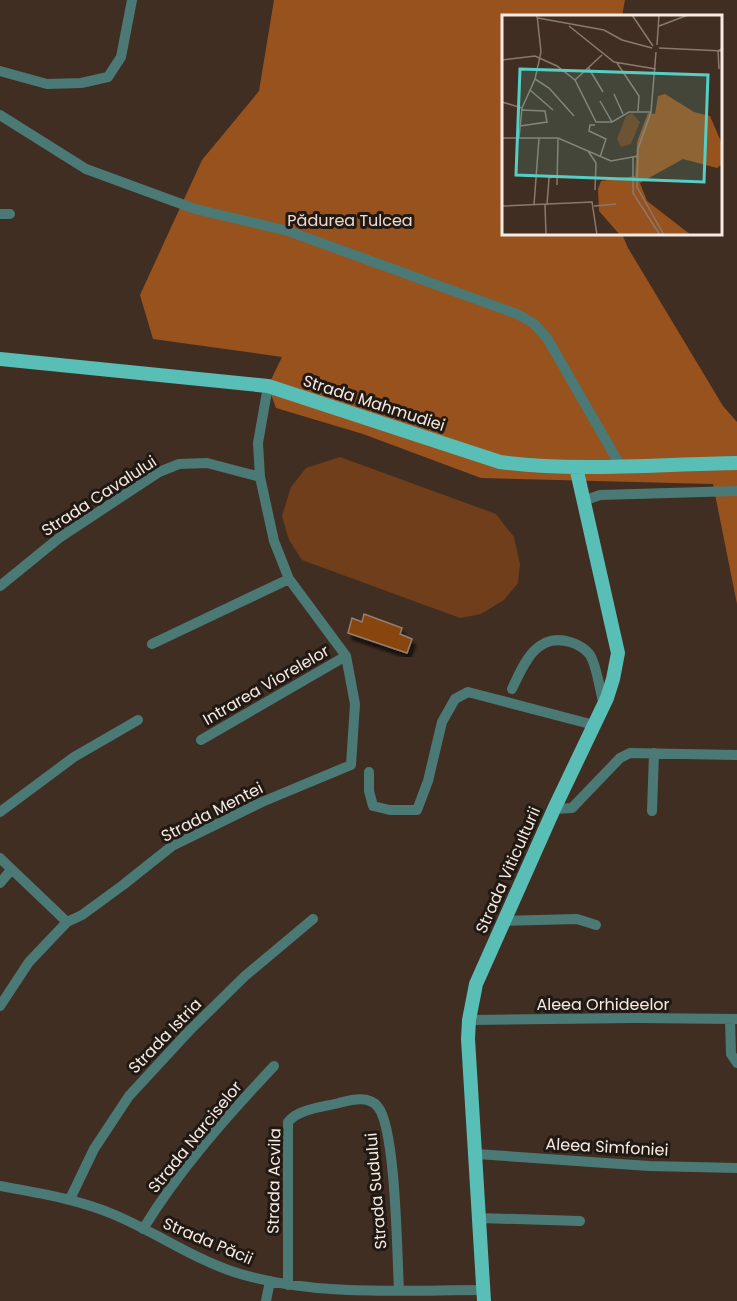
<svg xmlns="http://www.w3.org/2000/svg" width="737" height="1301" font-family="Poppins,sans-serif">
  <defs>
    <filter id="shadow"><feDropShadow dx="3.5" dy="6" stdDeviation="1.5" flood-color="#0009"/></filter>
  </defs>
  <rect width="100%" height="100%" fill="#412e22"/>
  <path fill="#703e1a" d="M340 457 496 514 514 537 520 564 518 583 504 600 481 614 460 618 302 560 289 540 282 516 291 487 306 468Z"/>
  <path fill="#98521d" d="M274 0H625L622 16H503V234H622L628 248 723 406 737 422V604L713 484 481 478 363 434 276 408 268 386 282 357 153 339 140 295 202 160 259 91Z"/>
  <path fill="#884407" stroke="#947e70" stroke-width="1.5" filter="url(#shadow)" d="M364 614 402 628 400 634 412 639 407 653 348 633 352 618 362 622Z"/>
  <g fill="none" stroke-linecap="round" stroke-linejoin="round">
    <path stroke="#4b7975" stroke-width="10" d="M0 71 47 84 81 83 108 77 121 57 132 0
      M0 115 86 169 195 209 288 231 517 314 533 323 547 338 620 465
      M0 214H10
      M583 501 600 495 737 491
      M0 586 59 538 159 472 179 464 207 463 260 477
      M152 644 289 579
      M512 689C524 663 537 632 570 642 577 644 586 649 590 655 597 666 600 692 604 705
      M201 740 346 656
      M369 772V791L373 806 390 810H417L428 781 442 722 455 699 468 692 594 725
      M554 809 572 808 620 758 630 753 737 755
      M652 811 654 753
      M0 812 74 757 138 720
      M0 858 67 922
      M0 883 11 870
      M503 921 577 919 596 925
      M0 1006 29 962 67 922 82 915 123 885 172 846 262 802 351 765 355 704 346 656 289 579 274 541 260 477 258 443 268 386
      M730 1019 731 1054 737 1063
      M469 1020 636 1018 737 1019
      M476 1154 649 1166 737 1168
      M0 1186C39 1193 78 1199 115 1215 155 1232 192 1258 234 1272 313 1297 401 1290 484 1290
      M70 1199 94 1149 129 1096 189 1031 245 976 313 919
      M479 1218 580 1221
      M143 1229C179 1170 227 1116 274 1066
      M288 1285V1122C298 1109 323 1107 339 1103 351 1100 369 1095 378 1107 396 1129 397 1256 399 1290
      M266 1301 270 1281"/>
    <path stroke="#58beb6" stroke-width="14" d="M0 359 268 386 500 462C578 472 659 464 737 463
      M484 1301 468 1039 469 1020 476 984 554 809 607 698 613 679 618 653 576 467"/>
  </g>
  <g text-anchor="middle" dominant-baseline="central" stroke-width="6" stroke-linejoin="round" paint-order="stroke">
    <g font-size="16" fill="#f0dbcf" stroke="#211913">
      <text x="350" y="220">Pădurea Tulcea</text>
    </g>
    <g font-size="16" fill="#f6eae2" stroke="#211913">
      <text transform="translate(374 403) rotate(18)">Strada Mahmudiei</text>
      <text transform="translate(99 496) rotate(-33)">Strada Cavalului</text>
      <text transform="translate(266 685) rotate(-30)">Intrarea Viorelelor</text>
      <text transform="translate(212 812) rotate(-27)">Strada Mentei</text>
      <text transform="translate(508 870) rotate(-66)">Strada Viticulturii</text>
      <text x="603" y="1004">Aleea Orhideelor</text>
      <text transform="translate(165 1036) rotate(-46)">Strada Istria</text>
      <text transform="translate(195 1137) rotate(-51)">Strada Narciselor</text>
      <text transform="translate(607 1147) rotate(3)">Aleea Simfoniei</text>
      <text transform="translate(274 1181) rotate(-89)">Strada Acvila</text>
      <text transform="translate(376 1191) rotate(-95)">Strada Sudului</text>
      <text transform="translate(208 1241) rotate(23)">Strada Păcii</text>
    </g>
  </g>
  <g transform="translate(502 15)">
    <rect width="220" height="220" fill="#412e22"/>
    <path d="M130 98 138 107 129 129 119 132 115 124 124 101Z" fill="#703e1a"/>
    <path d="M163 79 192 97 208 101 220 129 221 148 215 153 181 144 138 168 145 186 189 220H118L97 196 96 174 99 166 133 161 135 127 146 98 153 99 156 81Z" fill="#98521d"/>
    <path fill="none" stroke="#89796f" stroke-width="1.5" d="M130 0 151 31M36 3 102 15 120 25 150 33M67 11 112 47 154 54M157 11 186 0M155 30 157 0M157 33 221 36M154 37 149 97 136 134 135 172 162 220M0 45 33 41 55 51 73 65 94 107H110L127 97H149M115 48 137 81 136 96M86 52 101 77M217 54 216 36 221 33M33 64 47 73 72 101M73 65 100 40M28 75 51 95M112 79 121 99M98 86 110 107M0 87 20 93M93 110H88L87 116 104 124 98 142M18 111 45 107 43 96 19 95M0 123H56L109 146 136 141M17 123 20 93 33 64 39 37 35 0M86 136 94 148 93 175M131 142V178L158 220M55 170 56 124M32 190 37 123M43 190 44 220M45 190 47 163 55 161M0 191 90 187 95 220M92 191 114 189"/>
    <path fill="#55cec5" fill-opacity="0.15" stroke="#55cec5" stroke-width="3" d="M18 54 206 60 202 167 14 160Z"/>
    <rect width="220" height="220" fill="none" stroke="#f6eae2" stroke-width="3"/>
  </g>
</svg>
